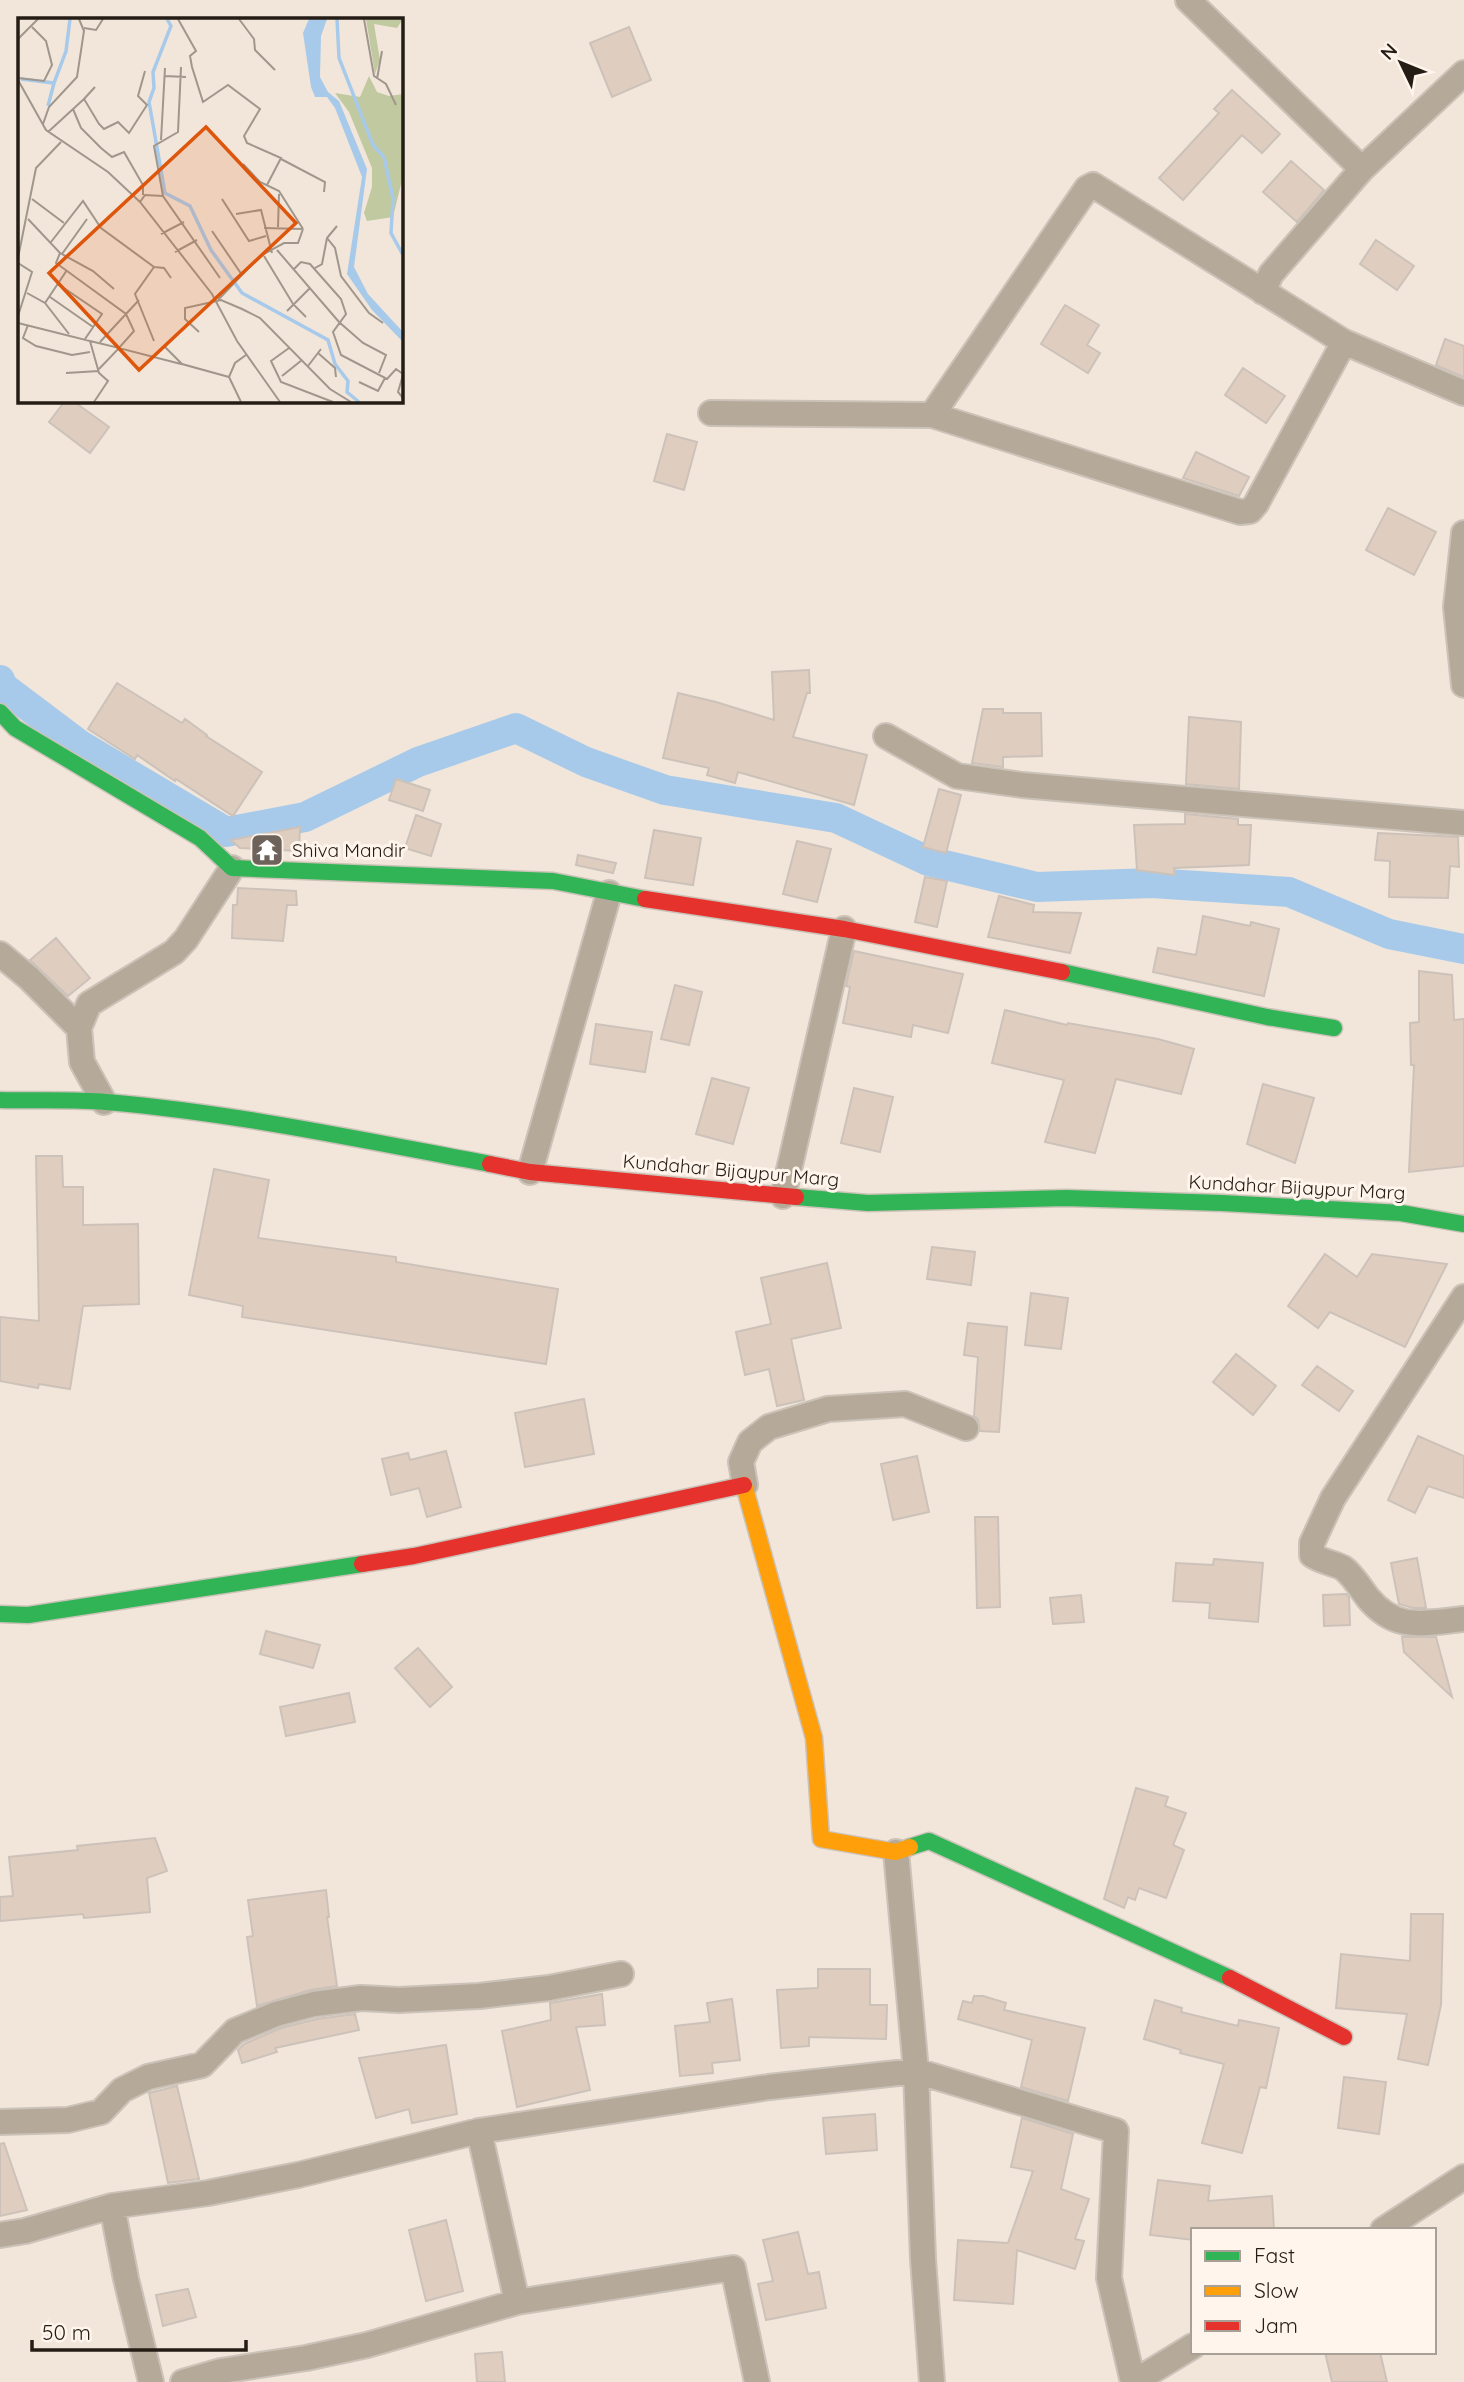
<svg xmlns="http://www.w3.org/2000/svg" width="1464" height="2382" font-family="Quicksand,sans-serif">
  <rect width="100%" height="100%" fill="#f2e6da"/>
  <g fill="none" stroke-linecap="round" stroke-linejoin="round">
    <path stroke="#a8caea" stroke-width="30" d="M0 680 3 687 80 745 226 832 305 817 418 762 516 728 586 762 665 790 836 818 928 861 1037 887 1152 883 1289 892 1389 934 1464 949"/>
  </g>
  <path fill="#dfcec0" stroke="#cdc2b9" stroke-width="2" d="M629 27 651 80 612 97 590 43Z
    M1232 90 1280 134 1262 153 1242 135 1183 200 1159 178 1219 113 1214 109Z
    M1291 161 1324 190 1297 222 1263 192Z
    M1376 240 1414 266 1397 290 1360 264Z
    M1065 305 1099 325 1087 345 1100 353 1088 373 1041 344Z
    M1445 339 1464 346V377L1436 365Z
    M1243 368 1285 396 1266 423 1225 395Z
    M65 401H73L109 427 90 453 49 422Z
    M667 434 697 442 684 490 654 481Z
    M1196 452 1249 477 1239 496 1183 478Z
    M1388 508 1436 532 1414 575 1366 550Z
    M809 670 810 693H807L793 737 867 755 854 805 738 772 735 783 707 775 709 768 663 758 678 693 716 702 774 720 772 672Z
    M117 683 182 723 185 719 207 735 206 736 262 772 233 816 176 779 175 781 137 755 135 759 88 729Z
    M983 709H1003V713H1041L1042 756 1003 757V767L972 763Z
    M1189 717 1241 722 1239 789 1186 784Z
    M396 779 430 790 423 811 389 800Z
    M939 789 961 795 946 853 923 847Z
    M1185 814 1238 819V825H1251L1249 865 1174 868 1175 875 1137 870 1134 825 1185 824Z
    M416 815 441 824 431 856 405 848Z
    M300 827 299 851 240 848 231 840Z
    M654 830 701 838 693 885 645 878Z
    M1378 833 1458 837 1459 867 1450 866 1448 898 1389 897 1390 861 1375 860Z
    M797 841 831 849 817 902 783 894Z
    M578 855 616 863 613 873 576 865Z
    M925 877 947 881 937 927 915 922Z
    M238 888 296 891 297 905H287L283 941 232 938 233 905H237Z
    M999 896 1034 905 1033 912 1081 913 1070 953 988 937Z
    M1203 916 1250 926 1251 922 1279 929 1264 996 1153 972 1158 948 1196 955Z
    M56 938 90 978 68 996 30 960Z
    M854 951 963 974 948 1033 913 1025 911 1037 843 1023 850 987 846 986Z
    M1419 971 1452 975 1454 1020 1464 1019V1166L1409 1172 1414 1065H1411L1410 1023 1419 1022Z
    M675 985 702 992 689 1045 661 1039Z
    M1005 1010 1067 1025 1068 1023 1158 1039 1194 1049 1181 1094 1116 1079 1095 1153 1045 1142 1064 1080 992 1063Z
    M596 1024 652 1032 645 1072 590 1064Z
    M712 1078 749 1088 733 1144 696 1134Z
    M1263 1084 1314 1098 1295 1163 1247 1144Z
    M854 1088 893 1097 880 1152 841 1143Z
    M36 1156H62L63 1187H83V1225L138 1224 139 1304 83 1306 70 1389 39 1384 38 1388 0 1381V1317L39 1321Z
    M214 1169 269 1180 258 1238 396 1257V1262L558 1289 546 1364 242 1317 243 1306 189 1295Z
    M932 1247 975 1252 971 1285 927 1279Z
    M1325 1254 1357 1277 1372 1254 1447 1264 1405 1347 1330 1312 1318 1328 1288 1306Z
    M827 1263 841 1328 791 1339 804 1400 777 1406 769 1369 745 1375 736 1332 771 1324 761 1278Z
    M1031 1293 1068 1298 1061 1349 1025 1345Z
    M968 1323 1007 1327 999 1432 980 1431 978 1419 974 1416 978 1357 964 1355Z
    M1236 1354 1276 1386 1253 1415 1213 1382Z
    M1317 1366 1353 1391 1339 1411 1302 1385Z
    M584 1399 594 1454 525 1467 515 1413Z
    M1418 1436 1464 1456V1498L1428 1486 1415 1513 1388 1500Z
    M446 1451 461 1507 427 1517 419 1488 391 1495 382 1459 408 1453 410 1460Z
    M917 1456 929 1512 893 1520 881 1464Z
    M975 1517H998L1000 1607 977 1608Z
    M1417 1558 1426 1608H1413L1399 1604 1391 1563Z
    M1214 1559 1263 1563 1258 1622 1209 1618 1210 1603 1173 1601 1176 1563 1213 1565Z
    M1346 1594 1349 1597 1350 1625 1324 1626 1323 1595Z
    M1081 1595 1084 1622 1053 1624 1050 1598Z
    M266 1631 320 1645 313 1668 260 1654Z
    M1402 1637H1436L1452 1697 1404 1652Z
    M418 1648 452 1687 430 1707 395 1668Z
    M349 1693 355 1722 286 1736 280 1707Z
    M1136 1788 1168 1797 1165 1806 1186 1813 1173 1845 1184 1850 1166 1898 1139 1888 1135 1900 1128 1897 1124 1908 1104 1899Z
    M155 1838 167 1871 147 1878 150 1912 84 1918 83 1914 0 1921V1897L13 1896 9 1857 78 1850 77 1846Z
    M326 1890 329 1917H327L337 1986 310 1990 257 2006 247 1937 253 1936 248 1900Z
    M1411 1914H1443L1441 2005 1428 2065 1398 2059 1407 2014 1336 2008 1341 1954 1410 1961Z
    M818 1969H870V2005H887L886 2039 809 2037V2046L781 2048 777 1990 818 1988Z
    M602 1994 605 2025 576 2027 590 2090 517 2107 502 2031 551 2020 550 2003Z
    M974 1996H983L1006 2003 1004 2010 1085 2028 1068 2101 1021 2087 1032 2040 958 2019 963 2001 972 2003Z
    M732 1999 740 2060 712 2063 713 2073 680 2076 675 2026 710 2022 707 2003Z
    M1155 2000 1182 2008 1181 2012 1238 2026 1239 2020 1279 2028 1266 2088 1260 2087 1242 2153 1202 2143 1224 2064 1180 2053 1181 2050 1144 2039Z
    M355 2014 359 2030 275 2048 277 2052 242 2063 238 2050 244 2044 281 2028 317 2019Z
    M446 2045 457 2114 412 2123 409 2109 376 2118 359 2058Z
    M1344 2077 1386 2082 1379 2134 1338 2128Z
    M177 2086 199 2179 168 2183 149 2093Z
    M875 2114 877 2150 826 2154 823 2118Z
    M1022 2118 1073 2134 1061 2189 1089 2199 1075 2239 1084 2241 1075 2269 1017 2250 1013 2304 954 2300 958 2240 1008 2243 1033 2171 1011 2167Z
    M4 2143 27 2210 0 2216V2144Z
    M1158 2180 1210 2186 1208 2201 1272 2196 1274 2230H1193V2240L1150 2235Z
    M446 2220 463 2291 426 2301 409 2230Z
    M798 2232 808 2274 819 2272 826 2308 766 2320 758 2284 773 2281 763 2240Z
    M188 2289 196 2317 163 2326 156 2295Z
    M502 2352 505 2382H477L475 2354Z
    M1325 2352H1380L1387 2382H1332Z"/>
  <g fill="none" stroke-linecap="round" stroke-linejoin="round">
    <defs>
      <path id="street" d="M1188 0 1362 169
        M1263 292 1271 274 1362 169 1464 73
        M711 413 932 415 1240 512 1250 511 1256 504 1344 342
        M932 415 1087 188 1093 185 1344 342 1464 393
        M1464 533 1456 607 1464 685
        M886 736 957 776 1022 785 1464 823
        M0 954 29 978 79 1028
        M104 1102 82 1062 79 1028 89 1004 174 952 186 939 232 868
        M530 1172 609 893
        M783 1196 844 929
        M1464 1297 1333 1498 1312 1543V1555C1322 1562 1334 1563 1343 1568 1352 1574 1361 1589 1368 1598 1396 1632 1424 1623 1464 1619
        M745 1485 741 1462 750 1442 769 1427 828 1409 905 1404 966 1428
        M896 1852 916 2071 923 2259 932 2382
        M0 2122 68 2120 101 2112 122 2090 148 2077 202 2065 235 2031 276 2014 314 2004 361 1998 399 2000 479 1996 549 1988 621 1974
        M479 2131 517 2302
        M112 2206 126 2279 151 2382
        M1383 2230 1464 2177
        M0 2235 25 2231 112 2206 208 2193 298 2175 479 2131 769 2087 916 2071 1116 2131 1109 2278 1133 2382
        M183 2382 221 2371 306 2358 367 2345 517 2302 733 2268 757 2382
        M1134 2382 1193 2346"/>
      <path id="fast" d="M0 712 15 728 200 838 232 868 553 881 645 899
        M1062 972 1267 1017 1334 1028
        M0 1100C35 1101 71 1099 106 1102 235 1113 363 1140 490 1164
        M796 1197 868 1203 1066 1198 1222 1203 1401 1213 1464 1224
        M0 1614 28 1615 362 1564
        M910 1847 929 1841 1230 1978"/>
      <path id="slow" d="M744 1485 814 1738 821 1839 896 1852 910 1847"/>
      <path id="jam" d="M645 899 844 929 1062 972
        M490 1164 530 1172 796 1197
        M362 1564 414 1556 744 1485
        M1230 1978 1344 2037"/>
    </defs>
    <use href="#street" stroke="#cbc2b8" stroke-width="28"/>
    <use href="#fast" stroke="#cbc2b8" stroke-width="19"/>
    <use href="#slow" stroke="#cbc2b8" stroke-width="19"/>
    <use href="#jam" stroke="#cbc2b8" stroke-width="19"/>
    <use href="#street" stroke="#b5a99a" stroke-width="24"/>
    <use href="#fast" stroke="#30b455" stroke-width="16"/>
    <use href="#slow" stroke="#ff9f0a" stroke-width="16"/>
    <use href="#jam" stroke="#e5322d" stroke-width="16"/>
  </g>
  <defs>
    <symbol id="temple-square" viewBox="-11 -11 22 22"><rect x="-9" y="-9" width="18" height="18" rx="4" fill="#6d635a" stroke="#fff5ec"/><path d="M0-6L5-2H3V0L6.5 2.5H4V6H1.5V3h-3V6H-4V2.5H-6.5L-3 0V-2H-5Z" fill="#fff"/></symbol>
  </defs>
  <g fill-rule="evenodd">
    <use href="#temple-square" x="248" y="831" width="38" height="38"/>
  </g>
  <g text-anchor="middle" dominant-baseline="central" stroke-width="6" stroke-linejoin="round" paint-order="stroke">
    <g font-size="19" fill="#251d15" stroke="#fff5ec" text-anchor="start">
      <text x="292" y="850">Shiva Mandir</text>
    </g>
    <g font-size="19" fill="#251d15" stroke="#fff5ec">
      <text transform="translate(731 1170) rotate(5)">Kundahar Bijaypur Marg</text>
      <text transform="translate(1297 1187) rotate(3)">Kundahar Bijaypur Marg</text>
    </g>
  </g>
  <g transform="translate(18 18)">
    <rect width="385" height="385" fill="#f2e6da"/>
    <path d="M348 1H385L379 10 356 6 362 42 357 56ZM351 58 359 74 371 78 385 76V158L375 199 349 203 346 195 354 169V150L331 94 317 75 342 79Z" fill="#c0c9a0"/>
    <path d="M291 1H309L303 18 302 59 310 74 321 83 349 151 336 249 350 276 385 314V324L354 292 329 256 344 159 317 90 309 79H297L293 69 285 15Z" fill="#a8caea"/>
    <path fill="none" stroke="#a8caea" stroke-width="3.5" d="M149 1 153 8 135 54 136 70 131 84 147 175 172 188 193 232 224 275 310 322 317 346 330 363 329 374 341 384M319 1 321 40 355 127 366 139 375 180 373 215 385 237M3 61 36 65 48 33 52 1M30 88 36 65"/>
    <path fill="none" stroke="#a0968b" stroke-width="2" d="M160 1 178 33 172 38 174 49 185 84 210 67 242 91 226 118 229 125 263 140 249 167M221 1 236 21 237 32 257 52M346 1 356 58 368 66 378 87M66 10 78 12 85 1M0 21 20 1M163 49 160 114 136 128 145 178 202 260M147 58 168 59M0 60 26 63 34 47 28 23 14 9M359 61 364 33M0 62 28 112 90 154 122 184 194 276 219 323 262 384M77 69 66 81 81 106 86 111 100 104 111 115 129 87 120 78 127 53M55 91 63 110 83 130 94 139 106 134 125 167V177M25 106 31 89 59 59 66 13 61 1M30 114 66 81M143 122 147 50M263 141 307 164 306 174M225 146 242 164 261 173 285 211M14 181 46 205M204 181 231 223 248 218M122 184 127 177 145 178M218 196 243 192 254 235M10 201 42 235 75 253 96 271M260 209 261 176M246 210 285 211M194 213 224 257M143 216 166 204M309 220 317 230 323 258 351 295 365 305M33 224 65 183 83 210 136 249 117 276 136 323M259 232 321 304 345 325 368 337 361 355M157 234 179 222M42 235 38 245 108 296 116 313 101 330 72 323M44 236 69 201M246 238 275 286 288 299M0 240 18 150 43 124M0 245 14 254 0 298M136 249 146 250 153 260M297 250 304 246 309 220 319 208M276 251 283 244 292 246 323 281 328 296 315 314 323 337 369 361 378 351 385 356M40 266 84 296 67 321M9 275 27 285 51 316M32 279 75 309M200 282 242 238 266 225H280L285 211M27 285 49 252M269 293 292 270M0 305 72 323 81 355 90 363 76 384M10 307 5 320 18 328 54 337 72 334M181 314 167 301V290L203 282 224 291 242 300 312 371 333 384M82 324 121 282M146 328 164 346 211 359 217 345 228 337M271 330 253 343 263 364 315 384M300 335 317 350 318 359M290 348 303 331M81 351 101 330 163 346M48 355 81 353M385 357 380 374 385 380M264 358 284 342M211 359 223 384M341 364 360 373 367 360"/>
    <path fill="#de560c" fill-opacity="0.15" stroke="#de560c" stroke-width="3.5" d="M188 109 278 205 121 352 31 255Z"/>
    <rect width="385" height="385" fill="none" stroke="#251d15" stroke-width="3.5"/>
  </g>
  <rect x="1191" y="2228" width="245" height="126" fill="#fff5ec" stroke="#a89f96" stroke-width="2"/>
  <rect x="1205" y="2251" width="35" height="10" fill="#30b455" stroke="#a89f96" stroke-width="2"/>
  <text x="1254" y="2263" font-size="21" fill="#251d15">Fast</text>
  <rect x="1205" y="2286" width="35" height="10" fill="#ff9f0a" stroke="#a89f96" stroke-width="2"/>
  <text x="1254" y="2298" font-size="21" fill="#251d15">Slow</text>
  <rect x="1205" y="2321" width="35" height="10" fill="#e5322d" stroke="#a89f96" stroke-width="2"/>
  <text x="1254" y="2333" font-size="21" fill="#251d15">Jam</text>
  <g transform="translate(1401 63) rotate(313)" stroke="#fff5ec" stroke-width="5" paint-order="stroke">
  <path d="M0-5L12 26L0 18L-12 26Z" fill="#251d15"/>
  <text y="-10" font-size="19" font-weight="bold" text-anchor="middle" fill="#251d15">N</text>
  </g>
  <path d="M32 2340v10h214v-10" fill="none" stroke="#251d15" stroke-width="3.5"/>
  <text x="42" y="2340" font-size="21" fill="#251d15" stroke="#fff5ec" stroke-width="5" paint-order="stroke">50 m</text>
</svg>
